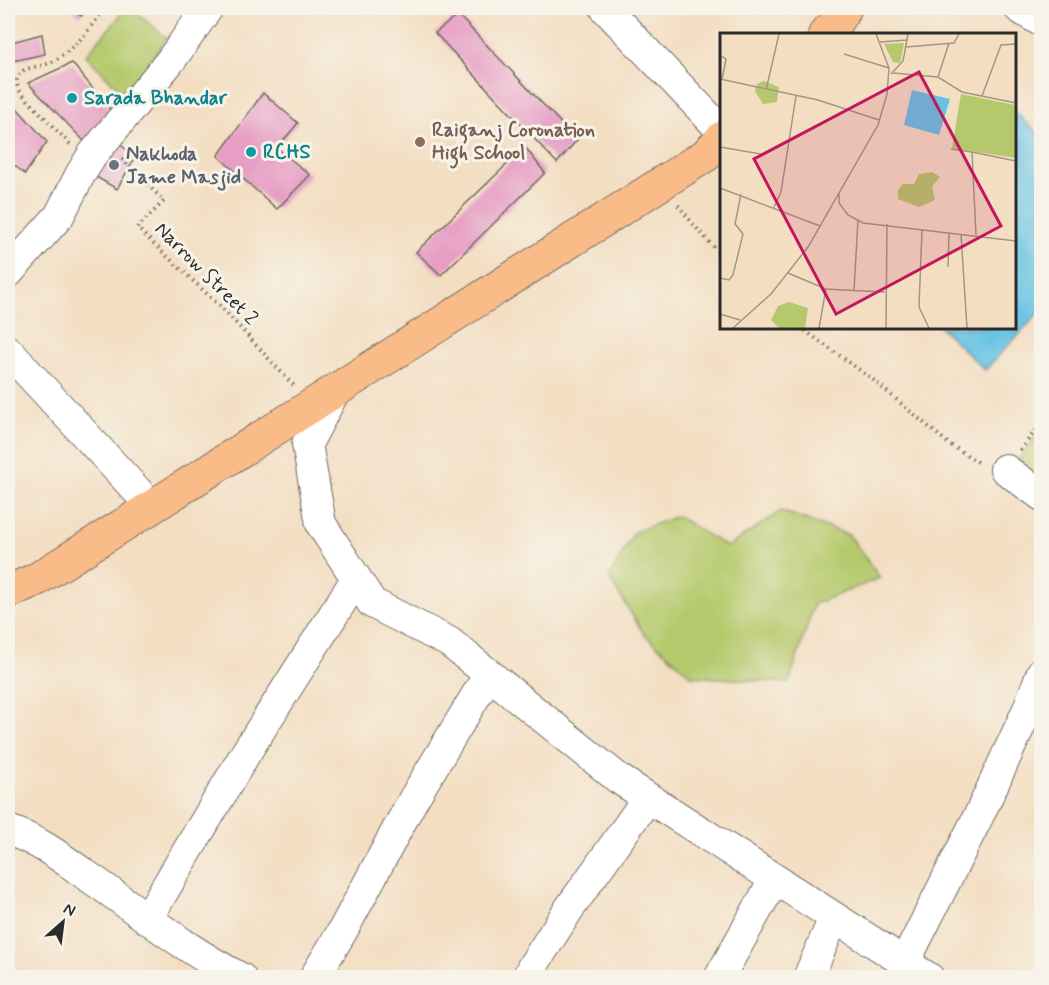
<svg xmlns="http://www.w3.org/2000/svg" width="1049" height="985" font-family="Mynerve,sans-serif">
  <rect width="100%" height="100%" fill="#f7f3e8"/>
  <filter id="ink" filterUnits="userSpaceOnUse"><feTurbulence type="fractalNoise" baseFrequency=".0167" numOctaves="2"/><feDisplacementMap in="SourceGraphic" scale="12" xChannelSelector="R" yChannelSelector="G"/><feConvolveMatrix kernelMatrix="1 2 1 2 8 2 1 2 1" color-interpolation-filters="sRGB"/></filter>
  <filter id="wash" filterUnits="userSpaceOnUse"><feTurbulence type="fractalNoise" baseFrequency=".008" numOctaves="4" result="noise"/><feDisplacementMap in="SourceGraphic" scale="24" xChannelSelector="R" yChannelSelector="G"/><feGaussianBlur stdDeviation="1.35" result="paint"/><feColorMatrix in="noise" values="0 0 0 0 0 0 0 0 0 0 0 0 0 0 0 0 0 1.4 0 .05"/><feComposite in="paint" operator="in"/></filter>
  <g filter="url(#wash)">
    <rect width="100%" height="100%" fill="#f3dec2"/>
    <path fill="#b5c96c" stroke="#707a4c" stroke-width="1.5" d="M127 8H130L167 38 125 96 86 55Z
      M1041 430V492L1011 469Z
      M781 511 849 535 880 578 814 604 789 683 692 676 644 634 609 578 634 532 677 516 727 547Z"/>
    <path fill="#66c3e4" stroke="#487788" stroke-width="1.5" d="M1015 112 1041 136V311L985 370 940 327H1014Z"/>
    <g id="blocks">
      <path fill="#e69ec4" d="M69 8H87L81 16Z
        M458 15 577 140 557 163 435 33Z
        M42 34 45 54 8 62V43Z
        M72 63 113 113 84 141 28 83Z
        M263 93 298 123 277 148 310 175 277 209 218 156Z
        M17 108 47 142 25 174 8 160V121Z
        M115 140 135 157 117 189 91 174Z
        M525 147 545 173 441 275 416 252Z"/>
    </g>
  </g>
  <g filter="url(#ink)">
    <use href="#blocks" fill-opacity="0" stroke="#716a60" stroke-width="1.5"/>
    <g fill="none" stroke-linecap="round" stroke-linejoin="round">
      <defs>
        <path id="minor" d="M605 8 722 131
          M1019 8 1042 22
          M8 273 59 216 80 175 93 154 171 60 208 8
          M8 351 152 507
          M336 389 307 444 321 524 372 603 449 642 619 779 929 978
          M1005 469 1042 496
          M8 830C37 840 58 855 83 873 135 908 184 949 241 978
          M147 919 247 751 356 579
          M905 962 982 809 1027 711 1042 672
          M314 978 343 930 414 798 489 674
          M527 978 532 967 569 909 647 799
          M719 978 774 880
          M808 978 834 918"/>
        <path id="major" d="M825 34 833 26 845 8
          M8 592 37 579 152 507 706 155 722 138"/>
      </defs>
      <use href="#minor" stroke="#716a60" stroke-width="32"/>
      <use href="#major" stroke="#716a60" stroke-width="35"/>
      <path stroke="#716a60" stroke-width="4" stroke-dasharray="1.5 4.5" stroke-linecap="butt" d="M70 144 22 94C18 89 15 83 18 76 24 65 42 68 52 62 74 50 91 28 105 8
        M122 159 164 201 137 228 223 309 294 386
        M678 205 699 231 722 256
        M800 327 871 378 949 444 981 464
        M1020 450 1042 423"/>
      <use href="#minor" stroke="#fff" stroke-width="30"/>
      <use href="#major" stroke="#f9bc89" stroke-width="33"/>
    </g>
  </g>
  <g fill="#0f9aa8" stroke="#f7f3e8" stroke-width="2">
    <circle cx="72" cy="98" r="6"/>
    <circle cx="251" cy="152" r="6"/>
  </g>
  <circle fill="#8d6e63" stroke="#f7f3e8" stroke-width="2" cx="420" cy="142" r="6"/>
  <circle fill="#6b7280" stroke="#f7f3e8" stroke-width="2" cx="114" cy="165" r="6"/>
  <g text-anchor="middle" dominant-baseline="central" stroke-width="6" stroke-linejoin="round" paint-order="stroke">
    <g font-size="20" font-weight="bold" fill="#0d838f" stroke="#f7f3e8" text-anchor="start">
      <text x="84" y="98">Sarada Bhandar</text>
      <text x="263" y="152">RCHS</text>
    </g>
    <g font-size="20" font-weight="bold" fill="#785e54" stroke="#f7f3e8" text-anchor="start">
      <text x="432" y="130">Raiganj Coronation<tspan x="432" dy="23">High School</tspan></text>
    </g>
    <g font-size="20" font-weight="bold" fill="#5b616d" stroke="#f7f3e8" text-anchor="start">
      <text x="126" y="154">Nakhoda<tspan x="126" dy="23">Jame Masjid</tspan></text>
    </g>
    <g font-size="20" fill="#2b2b2b" stroke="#f7f3e8">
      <text transform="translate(206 274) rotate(45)">Narrow Street 2</text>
    </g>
  </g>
  <g transform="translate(720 33)">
    <rect width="296" height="296" fill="#f3dec2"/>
    <path d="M184 10 180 30 173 29 164 11ZM44 48 59 54 57 69 43 71 35 58 37 51ZM241 61 295 72V125L232 115ZM212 139 220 144 212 153 215 167 199 174 178 166V157L183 151H194L199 141ZM69 269 88 275 85 295H59L51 287 58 273Z" fill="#b5c96c"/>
    <path d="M192 57 230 66 219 102 184 92Z" fill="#66c3e4"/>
    <path fill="none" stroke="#a39686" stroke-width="1.5" d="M160 9 187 7M186 14 234 10 239 1M124 21 169 35M0 22 6 26 2 47M173 40 218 44 242 59 296 70M171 41 183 28 188 1M218 44 229 10M0 46 98 67 159 87M46 57 59 1M262 63 281 12 296 11M0 114 41 121M231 116 252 119 256 202M252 119 296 128M0 155 100 193M119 161V170L128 182 143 190 296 208M53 176 61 159 76 63M202 197 199 274 209 295M241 201 247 295M228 234 229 200M68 240 106 256 99 295M0 245 9 247 13 242 23 201 15 191 21 161M104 256 165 259M134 258 138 187M0 281 20 287M13 295 51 261 88 214 158 92 167 61 169 35 156 1M166 295 167 191"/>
    <path fill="#c2185b" fill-opacity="0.15" stroke="#c2185b" stroke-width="3" d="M199 39 281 193 116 281 34 126Z"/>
    <rect width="296" height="296" fill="none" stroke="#2b2b2b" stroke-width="3"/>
  </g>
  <rect width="1049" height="985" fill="none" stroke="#f7f3e8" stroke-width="30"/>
  <g transform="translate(63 922) rotate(28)" stroke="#f7f3e8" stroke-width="4.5" paint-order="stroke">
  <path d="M0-4.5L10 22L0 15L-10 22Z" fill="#2b2b2b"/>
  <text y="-9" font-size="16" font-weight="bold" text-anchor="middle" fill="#2b2b2b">N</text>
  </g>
</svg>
